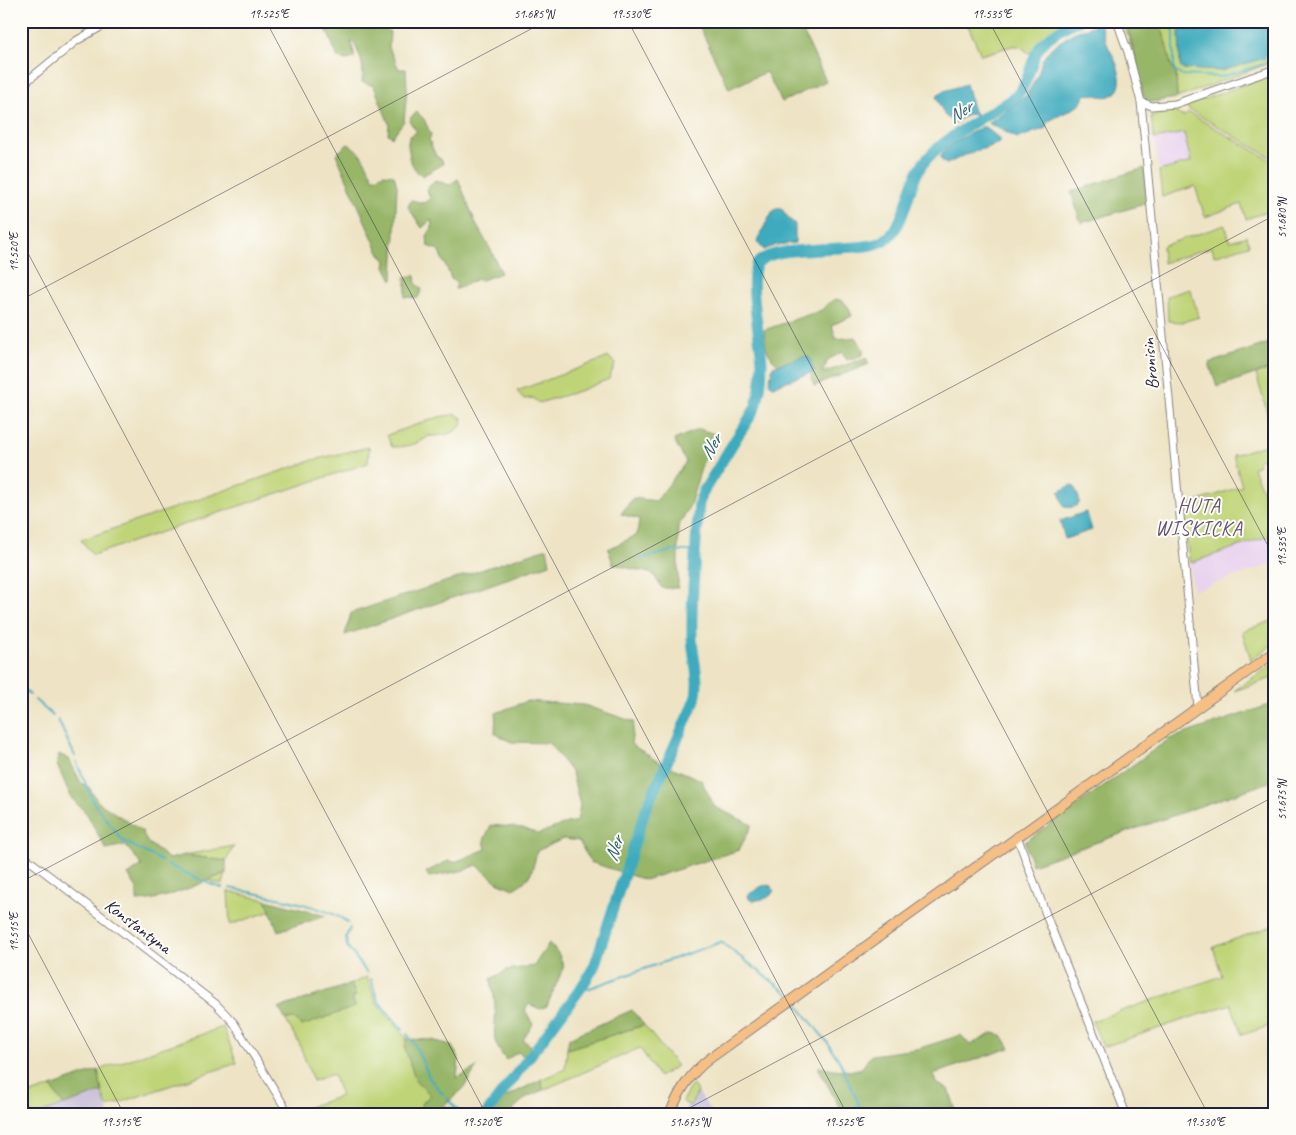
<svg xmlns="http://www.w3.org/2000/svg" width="1296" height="1135" font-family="Caveat,sans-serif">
  <rect width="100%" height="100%" fill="#fdfcf7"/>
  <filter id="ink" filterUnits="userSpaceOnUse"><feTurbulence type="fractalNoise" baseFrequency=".02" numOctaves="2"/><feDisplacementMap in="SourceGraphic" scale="10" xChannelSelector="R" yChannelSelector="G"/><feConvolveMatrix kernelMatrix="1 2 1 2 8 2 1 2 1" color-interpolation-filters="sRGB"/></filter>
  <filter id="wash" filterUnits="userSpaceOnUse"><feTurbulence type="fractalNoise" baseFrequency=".0096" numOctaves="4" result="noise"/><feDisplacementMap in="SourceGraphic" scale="20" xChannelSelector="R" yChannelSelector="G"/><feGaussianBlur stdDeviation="1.12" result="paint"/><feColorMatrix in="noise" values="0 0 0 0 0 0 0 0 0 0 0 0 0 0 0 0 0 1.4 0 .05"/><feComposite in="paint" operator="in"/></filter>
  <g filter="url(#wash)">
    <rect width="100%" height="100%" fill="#eee4c5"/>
    <path fill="#e8d2ee" d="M1185 133 1191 163 1159 171 1154 139Z
      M1275 534V563L1193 591 1190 563Z"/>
    <path fill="#c9bfd7" d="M102 1092 109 1114H39Z
      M698 1092 713 1114H683L687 1105 690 1106Z"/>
    <path fill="#bfd477" stroke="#707b59" d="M966 21H1067V23L1033 51 1029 53 1020 46H1012L981 55Z
      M1123 21H1275V61L1177 98 1176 74 1137 64Z
      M1275 74V160L1188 109 1187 105Z
      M1174 111 1181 116H1185L1188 113 1191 114 1275 163V209L1246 219 1241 204 1205 217 1195 186 1162 197 1159 171 1191 162 1184 133 1154 139 1151 116Z
      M1225 225 1230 241 1247 236 1249 245 1214 256 1212 247 1163 263 1162 246Z
      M1190 289 1199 317 1183 322 1168 321 1167 296Z
      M609 357 615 364 609 379 579 391 539 403 533 398 524 399 517 391Z
      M1268 370 1274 387 1271 388 1275 399V412L1268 415 1256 374Z
      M456 414 462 418 463 423C455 435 442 436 429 436 417 445 406 447 392 447L387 435 439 417Z
      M1275 442V451L1267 454V457L1258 460 1259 465 1253 468 1269 506 1275 504V534L1190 563 1185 533 1184 506 1242 486 1233 455Z
      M369 447 368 463 93 555 81 540 313 460Z
      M1275 620V643L1251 660 1242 631Z
      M1275 662V677L1234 691Z
      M234 846 226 861 185 855Z
      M226 873 223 885 207 880Z
      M228 891 266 900 271 911 230 925Z
      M1275 925V1024L1242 1035 1231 1004 1103 1047 1092 1021 1222 976 1213 947Z
      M367 977 376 1002 408 1039H406L431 1095 421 1104 424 1114H295L294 1112 341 1096 333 1074 313 1081 299 1043 285 1019H294L355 1007 352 999 355 996 351 984Z
      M644 1025 677 1066 659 1077 640 1048 543 1090 542 1079 565 1069 567 1049Z
      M223 1027 237 1063 107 1107 102 1092 98 1070Z
      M692 1084 698 1092 690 1106 682 1101Z
      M51 1087 64 1105 39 1114H30L25 1096Z"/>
    <path fill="#97b668" stroke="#5c6c52" d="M319 21H379L390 32 389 48 399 69H406L407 89 404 121 392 137 388 134 389 124 374 86 362 82C365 66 360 55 353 41L351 42 354 53V58L347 60 338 58 325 26Z
      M697 21H798L826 81 782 102 766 72 729 89Z
      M1126 21H1150L1163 31 1171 65 1176 74 1177 98 1151 102 1143 96 1137 64Z
      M417 112 424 119 431 135 429 140 436 156 442 160 443 164C436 169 429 171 423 176L416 171 409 158C411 150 405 146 410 136L417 132 410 122 411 117Z
      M348 144C363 152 367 165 374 179L383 174 394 175 397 186 393 280H392L385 266 386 261 378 251 336 154Z
      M1144 168 1148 203 1081 223 1071 192Z
      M458 179 477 226 492 252 501 273 479 281 477 279 457 289H455L457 283 451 279C448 268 442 260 438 250L428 246 427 236 432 228 431 220 422 228 408 207 411 200 424 203 430 198 427 189 435 180 449 185Z
      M415 275 416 284 422 289 418 298 405 297 406 289 405 277Z
      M835 299C846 300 848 306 852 316L832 325 836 339 856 337 863 349V355L847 360 842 352 828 360 822 373 866 358 869 364 814 386 811 373 813 372 801 357 792 362 779 365C765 353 766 347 764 330L822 310 827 304Z
      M1275 341V367L1217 387 1209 363Z
      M699 429 718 435 704 458 690 505 678 527V588H662L653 574 613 564 608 549 637 535 639 519 621 514 633 498 656 501 686 462 674 440Z
      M547 548 550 564 345 635 351 613Z
      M527 701 584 705 634 722 631 744 657 761 701 780 715 807 752 825 739 850 645 880 590 862 579 841 563 839 537 851C532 871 533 878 513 889L497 882 477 865 465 870 429 877 426 872 448 861 455 862 486 849 484 840 491 825 523 828 538 834 567 823 577 821 580 805 572 773 549 743 511 742 495 733 496 713Z
      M1275 703V780L1032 865 1025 842 1169 739Z
      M59 754 69 759 81 783 89 787 98 802 142 831 147 842 169 859 185 855 226 861V873C198 884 167 900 137 901V888L128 875 142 865 125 845 106 849 87 814 72 799 57 765Z
      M266 900 326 916 278 931Z
      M549 943 558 953 564 966 547 1006 540 1009 529 1004 525 1010 533 1024 523 1040 530 1045 529 1054 525 1057 518 1052 506 1060C488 1037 497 1032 495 1007 495 998 492 988 491 979L507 970 534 966Z
      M351 984 356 996 352 999 355 1007 302 1026 294 1019H285L279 1008Z
      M632 1010 644 1025 567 1049 569 1038Z
      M993 1033 1002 1035 1010 1048 933 1074 936 1083 948 1089 955 1107 947 1114H843L818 1067 850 1071 862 1068 871 1055 917 1049 961 1035 970 1045Z
      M406 1039 432 1040 451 1045 459 1058 457 1078 477 1067 463 1089 443 1106 471 1114H424L421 1104 431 1095 416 1081 405 1049Z
      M98 1070 102 1092 64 1105 51 1087Z
      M542 1079 543 1090 527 1097 513 1109 517 1114H490L502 1099Z"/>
    <path fill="#3eaabd" stroke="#30667c" d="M1188 21H1272L1275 36 1274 50 1265 58 1221 71 1182 69 1180 66 1179 31 1188 29 1190 23Z
      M1100 23C1103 31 1105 40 1109 48 1115 59 1128 84 1114 94 1105 101 1094 92 1085 95L1080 105 1047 122 1046 128 1021 137 1017 138 988 123 1026 96 1038 75 1042 60 1051 48 1073 33Z
      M966 84 974 111 977 115 969 114 955 123 945 116 936 97 944 91Z
      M982 127H985L1000 139V143L963 156 947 164 944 163 940 157C946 145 970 133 982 127Z
      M778 208H781L790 220 795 224V243L776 245 764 250 757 242 758 238 772 212Z
      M806 356 810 358 814 371 813 372 773 386 769 383 773 366Z
      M1071 485 1074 486 1079 498V504C1074 508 1070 508 1064 507L1059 492Z
      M1085 512 1087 513 1092 530 1065 539 1060 521Z
      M770 885 774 891 772 894 767 898 753 901 749 899 748 895 762 886Z"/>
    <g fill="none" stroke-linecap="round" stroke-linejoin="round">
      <path stroke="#3eaabd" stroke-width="2" d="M1167 21 1174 31V69L1176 72 1181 75 1221 77 1261 65 1275 57
        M641 559 671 551H696
        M21 687 30 695
        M35 700 53 716
        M58 720 75 756
        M76 761 94 803 123 841 162 861
        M168 865 210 884 222 888
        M230 888C256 894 331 906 348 923
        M350 928 346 937 347 946 367 973
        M371 979 378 1001 403 1030
        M581 988 587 989 721 942 790 995
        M796 1003 827 1042 840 1062 863 1114
        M407 1034 414 1043 430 1079 443 1094
        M447 1098 461 1114"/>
      <path stroke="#3eaabd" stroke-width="11" d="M537 1047 581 988 594 967 645 811 695 700C701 678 692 658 692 635 691 591 696 547 699 503L703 492C714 474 726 455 737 437 743 428 750 418 755 408 760 395 762 377 762 363 761 341 748 284 756 266 766 242 855 253 879 243 907 232 906 186 922 165 942 137 988 116 1016 96 1031 81 1030 57 1042 44 1051 34 1066 26 1078 21
        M486 1114 533 1052"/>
    </g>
  </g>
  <g filter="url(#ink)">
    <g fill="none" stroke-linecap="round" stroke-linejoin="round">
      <defs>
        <path id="minor" d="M1117 21 1128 52 1141 102 1198 707
          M21 86 76 41 111 21
          M1141 102 1152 106 1175 104 1275 69
          M1017 836 1050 925 1126 1114
          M21 854 216 1004 234 1023 289 1114"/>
        <path id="major" d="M670 1114C679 1091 690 1074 709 1059L1275 652"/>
      </defs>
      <use href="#minor" stroke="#888380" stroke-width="9"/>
      <use href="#major" stroke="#888380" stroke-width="11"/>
      <use href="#minor" stroke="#fff" stroke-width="7"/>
      <use href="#major" stroke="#f5bf86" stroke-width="9"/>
    </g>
  </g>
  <path fill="none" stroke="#22223b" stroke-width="1" stroke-opacity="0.45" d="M266 21 847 1114M628 21 1208 1114M989 21 1275 559M21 240 486 1114M21 300 546 21M21 882 1275 215M21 920 124 1114M678 1114 1275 796"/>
  <g text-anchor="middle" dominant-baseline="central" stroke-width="4" stroke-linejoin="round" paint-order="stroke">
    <g font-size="18" fill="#22223b" stroke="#fdfcf7">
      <text transform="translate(1150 364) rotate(-95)">Bronisin</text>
      <text transform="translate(138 926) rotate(37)">Konstantyna</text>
    </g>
    <g font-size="19" font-style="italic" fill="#2f5f76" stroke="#fdfcf7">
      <text transform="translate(960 112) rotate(-33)">Ner</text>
      <text transform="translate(711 447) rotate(-59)">Ner</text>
      <text transform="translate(614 849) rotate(-72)">Ner</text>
    </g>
    <g font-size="20" letter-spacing="1" fill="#645174" stroke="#fdfcf7">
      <text x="1199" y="505">HUTA<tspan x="1199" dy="23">WISKICKA</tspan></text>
    </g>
  </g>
  <rect width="1296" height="1135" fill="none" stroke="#fdfcf7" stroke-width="55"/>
  <rect x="28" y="28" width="1240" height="1080" fill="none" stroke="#22223b" stroke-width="2"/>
  <g font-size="12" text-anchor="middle" fill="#22223b">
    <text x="269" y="18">19.525°E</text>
    <text x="534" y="18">51.685°N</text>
    <text x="631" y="18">19.530°E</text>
    <text x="992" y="18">19.535°E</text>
    <text transform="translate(1282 218) rotate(-90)" y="4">51.680°N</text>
    <text transform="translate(14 252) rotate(-90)" y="4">19.520°E</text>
    <text transform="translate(1282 547) rotate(-90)" y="4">19.535°E</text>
    <text transform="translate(1282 800) rotate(-90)" y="4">51.675°N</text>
    <text transform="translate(14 932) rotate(-90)" y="4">19.515°E</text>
    <text x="121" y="1126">19.515°E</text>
    <text x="482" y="1126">19.520°E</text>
    <text x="690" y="1126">51.675°N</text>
    <text x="844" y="1126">19.525°E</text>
    <text x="1205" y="1126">19.530°E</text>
  </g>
</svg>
